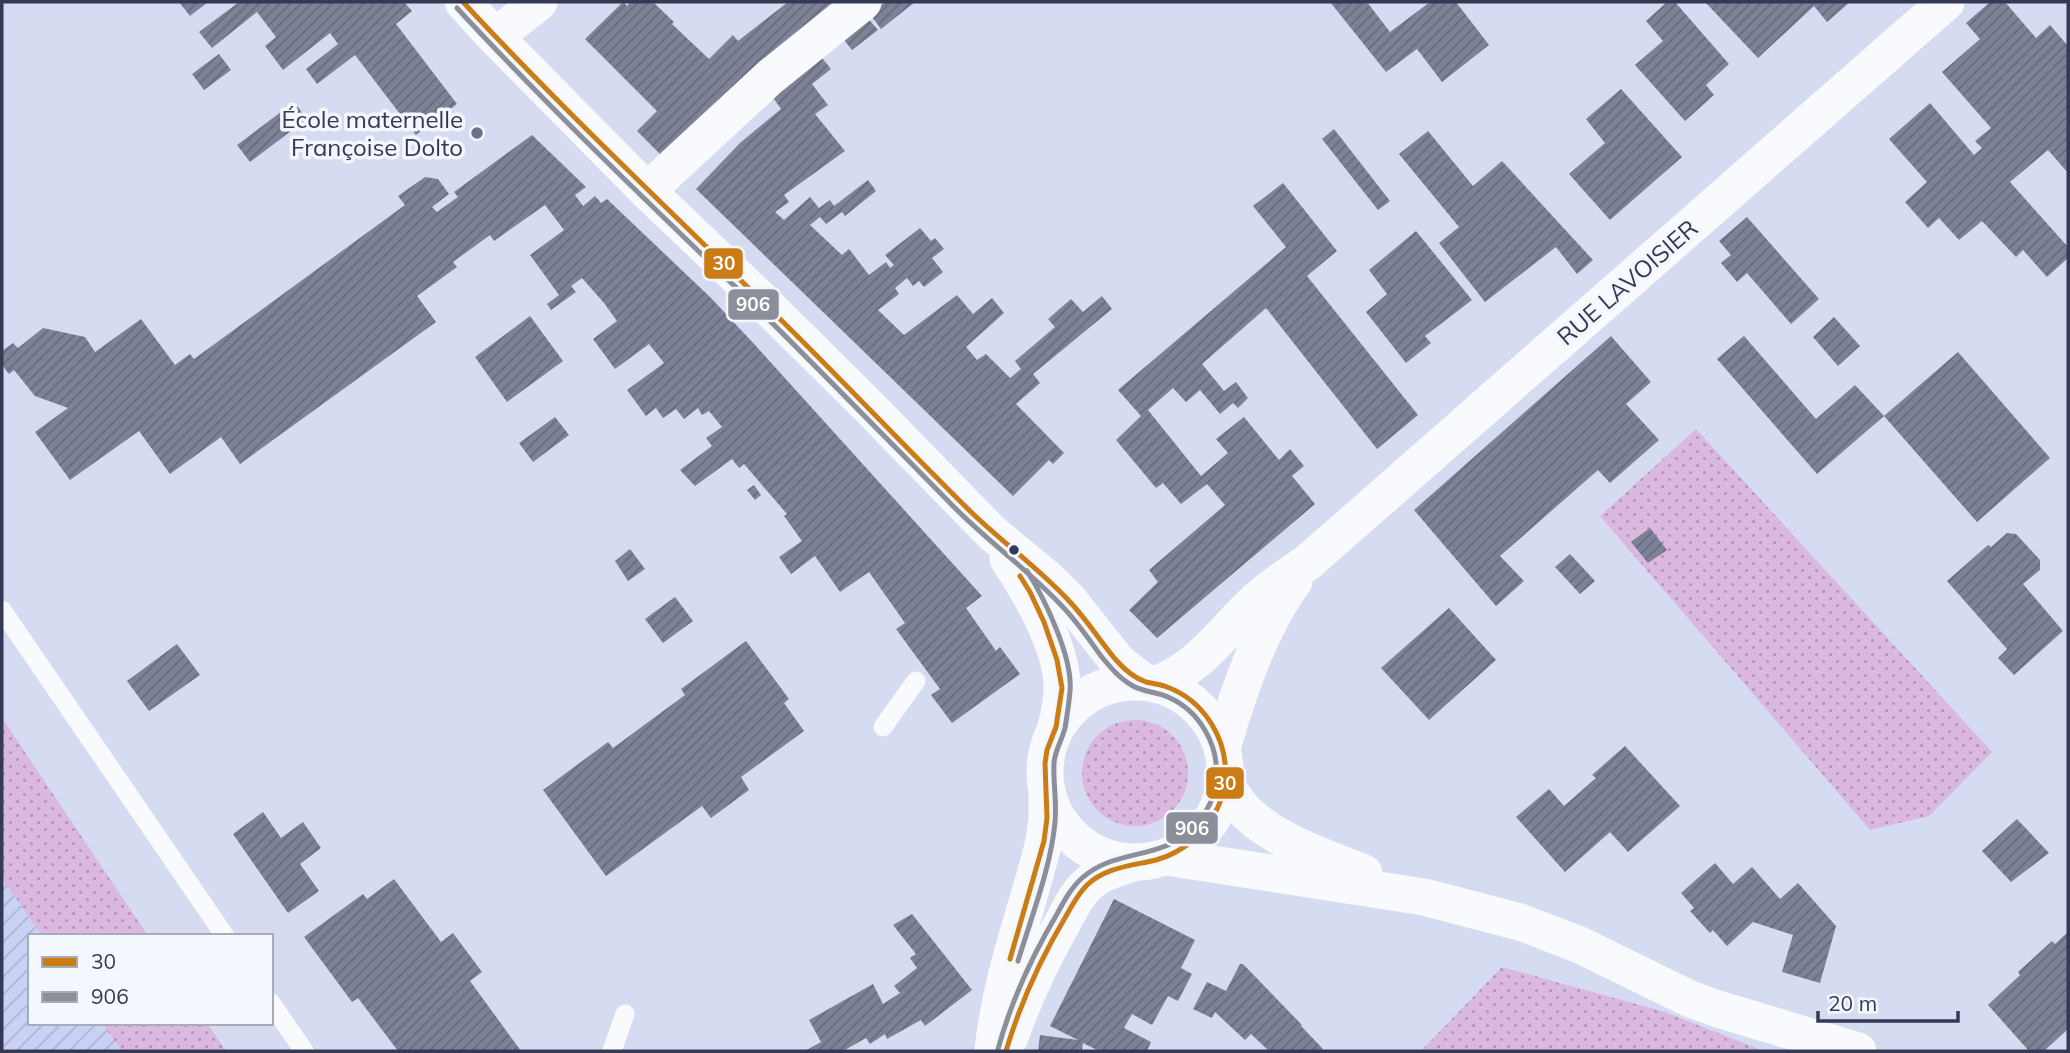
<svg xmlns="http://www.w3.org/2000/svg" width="2070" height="1053" font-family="Mulish,sans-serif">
  <defs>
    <pattern id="industrial-furrows" width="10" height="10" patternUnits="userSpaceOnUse" patternTransform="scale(1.75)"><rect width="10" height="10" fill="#c9d2f4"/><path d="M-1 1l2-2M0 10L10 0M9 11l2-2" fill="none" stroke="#adb5d3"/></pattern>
    <pattern id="grass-dots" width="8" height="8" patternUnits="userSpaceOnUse" patternTransform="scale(1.75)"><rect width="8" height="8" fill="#dab8df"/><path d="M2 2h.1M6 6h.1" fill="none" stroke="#b297b8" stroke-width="1.8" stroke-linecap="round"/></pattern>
    <pattern id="building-hatch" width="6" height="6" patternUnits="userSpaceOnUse" patternTransform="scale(1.75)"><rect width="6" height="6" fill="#7e8297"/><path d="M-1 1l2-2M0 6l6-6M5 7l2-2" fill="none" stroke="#686b7e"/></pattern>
  </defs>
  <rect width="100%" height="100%" fill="#d5dbf1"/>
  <path fill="url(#industrial-furrows)" d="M2 718 148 936H30V1023H207L226 1051H2Z"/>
  <path fill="url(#grass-dots)" d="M1696 429 1992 752 1929 816 1870 830 1600 516Z
    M2 718 148 936H42L2 878Z
    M1082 773a53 53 0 1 1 106 0a53 53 0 1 1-106 0Z
    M1502 967 1665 1012 1764 1051H1421Z
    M102 1023H207L226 1051H122Z"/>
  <path fill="url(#building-hatch)" d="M179 2H208L190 16Z
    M239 2H404L412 11 396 24 457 104 416 135 355 55 317 84 306 69 338 44 330 33 283 70 265 46 276 37 257 12 212 48 199 32Z
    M623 2 627 6 631 2H653L674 22 672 24 709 59 733 35 738 41 788 2H838L664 158 637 131 657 111 585 39Z
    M885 2H915L881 29 870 14Z
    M1330 2H1367L1390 32 1430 2H1456L1489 45 1442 82 1417 49 1386 72Z
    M1667 2H1675L1729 64 1706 85 1714 95 1685 121 1635 65 1663 41 1646 21Z
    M1705 2H1850L1827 22 1814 6 1758 58Z
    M1990 2H2005L2036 38 2050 25 2068 46V173L2048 150 2010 182 2068 247V258L2047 277 2023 250 2016 257 1982 221 1959 240 1939 218 1928 228 1905 202 1927 182 1889 139 1930 103 1974 155 1982 148 1975 141 1991 128 1942 72 1980 39 1966 23Z
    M865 15 878 30 852 50 840 35Z
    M818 53 831 69 812 84 828 105 815 114 845 151 784 195 789 202 775 212 784 220 810 197 819 208 830 200 834 206 868 180 876 191 845 216 842 212 826 224 820 217 810 225 842 255 849 249 869 275 886 262 890 268 894 265 885 255 920 228 931 241 935 238 944 249 932 258 943 272 924 287 919 281 913 286 907 278 895 288 899 294 878 310 904 335 957 295 973 314 992 298 1004 313 966 347 977 360 986 354 1010 378 1021 369 1015 361 1055 327 1048 319 1071 299 1083 312 1102 296 1112 309 1033 374 1040 383 1016 404 1064 453 1053 464 1049 460 1013 496 696 189 740 143 781 109 769 92Z
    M219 54 231 70 204 90 192 74Z
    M1621 89 1682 157 1610 220 1569 174 1605 143 1586 119Z
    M294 102 307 119 250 162 237 145Z
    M1334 129 1390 201 1378 210 1322 139Z
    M1428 131 1473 186 1502 161 1593 260 1577 274 1556 247 1485 302 1439 243 1459 227 1399 154Z
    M532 135 586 187 575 195 583 206 595 196 601 203 607 199 711 298 755 345 982 596 966 608 996 651 1000 647 1020 674 952 723 931 695 940 689 896 629 905 623 869 572 840 592 815 556 791 574 779 557 802 541 784 516 787 514 744 464 739 468 732 459 695 486 680 470 712 446 706 438 722 427 709 411 702 415 698 408 684 419 676 409 663 418 656 408 646 416 627 390 664 363 649 344 615 369 593 339 617 321 604 303 582 278 571 286 576 292 551 310 547 304 559 295 530 255 564 230 545 205 494 241 490 235 453 262 457 267 417 296 436 322 240 464 221 437 170 474 139 431 70 480 35 432 68 408 35 396 14 370 9 374 2 365V351L13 343 18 348 43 328 85 337 95 352 141 319 175 365 190 354 194 359 405 205 398 196 425 177 438 179 449 194 432 207 437 212 458 197 454 192Z
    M1283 183 1337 251 1307 276 1418 415 1377 449 1266 308 1202 364 1224 391 1236 382 1248 398 1238 408 1233 403 1220 414 1200 390 1186 402 1173 388 1148 410 1201 476 1228 453 1216 439 1244 417 1279 460 1290 449 1304 466 1292 476 1315 504 1157 638 1129 610 1158 582 1149 570 1225 505 1207 484 1181 504 1163 483 1156 488 1116 440 1141 416 1118 390 1286 247 1253 206Z
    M1747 217 1819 299 1791 324 1747 273 1737 282 1721 263 1731 255 1719 241Z
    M1416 231 1472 300 1425 336 1431 343 1406 363 1366 312 1387 294 1369 270Z
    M530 316 563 361 507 402 475 357Z
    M1834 317 1860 346 1838 366 1813 337Z
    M1611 336 1651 382 1626 404 1659 440 1610 483 1598 470 1500 556 1524 581 1496 606 1414 510Z
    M1744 336 1816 419 1855 385 1884 416 1817 474 1717 359Z
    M1958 352 2050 458 1977 522 1884 416Z
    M555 417 569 435 533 462 519 443Z
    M754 485 761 495 755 500 747 490Z
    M1650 528 1667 550 1648 563 1631 542Z
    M2007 533 2016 534 2040 560V570L2023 584 2063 631 2014 675 1998 658 2007 649 1947 581 1988 545 1991 547Z
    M630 549 645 569 628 581 615 561Z
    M1570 554 1595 581 1580 594 1555 567Z
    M675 597 693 621 663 643 645 619Z
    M1449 608 1496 660 1429 720 1381 668Z
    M746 641 789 699 784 703 804 731 741 777 749 790 711 818 702 806 606 876 543 790 608 742 613 748 685 695 681 689Z
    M177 644 200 675 149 711 127 681Z
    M1625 746 1680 806 1628 852 1610 832 1565 872 1516 817 1549 789 1564 806 1596 778 1592 775Z
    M263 812 281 838 303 822 321 848 300 864 319 891 288 913 233 834Z
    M2017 819 2049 853 2011 882 1982 851Z
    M1715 863 1733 884 1752 867 1780 899 1798 883 1836 926 1820 983 1782 972 1793 935 1753 922 1727 946 1713 930 1710 933 1690 911 1694 908 1681 893Z
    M394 879 441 942 453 933 482 972 470 981 521 1051H398L358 998 352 1002 304 937 363 894 367 899Z
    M1114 899 1195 940 1181 968 1192 974 1178 1001 1168 996 1152 1025 1132 1014 1124 1028 1151 1042 1147 1051H1099L1083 1043 1082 1051H1038L1040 1035 1078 1040 1050 1026Z
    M912 914 972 990 925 1026 921 1020 887 1039 885 1034 870 1044 866 1038 843 1051H805L821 1042 809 1020 873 984 883 1004 900 993 894 986 917 968 910 958 916 954 893 925Z
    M2068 932V1029L2044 1051H2029L1988 1005 2020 975 2018 972 2052 941 2055 944Z
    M1240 964H1243L1302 1025 1301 1026 1323 1049 1320 1051H1269L1251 1034 1245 1040 1215 1012 1212 1018 1193 1009 1207 982 1226 991Z"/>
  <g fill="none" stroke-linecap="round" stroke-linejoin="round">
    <path stroke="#f9fafd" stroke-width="19" d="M2 610 225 936
      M883 727 916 681
      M271 1003 304 1051
      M612 1051 625 1014"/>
    <path stroke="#f9fafd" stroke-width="37" d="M463 2 495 37 647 191 752 291 872 410 991 532 1049 580 1069 600 1118 662 1144 682
      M495 37 539 2
      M647 191 770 77 863 2
      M1008 559C1030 592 1063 648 1062 689 1062 702 1059 715 1056 727
      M1045 772a90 90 0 1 1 180 0a90 90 0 1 1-180 0Z
      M1157 684C1201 668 1225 628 1258 599 1273 585 1291 574 1307 563L1946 2
      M1222 749C1237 695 1261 626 1294 581
      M1225 783C1232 794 1238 805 1248 814 1279 843 1325 857 1364 873
      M1167 857 1424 897 1520 922 1580 945 1688 998 1718 1009 1858 1051
      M1010 1037C1024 997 1042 959 1063 922 1070 909 1076 895 1087 885 1100 872 1119 868 1136 862
      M993 1051C1000 978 1027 911 1044 841L1047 818V793"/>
    <defs>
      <path id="bus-1" d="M463 2C564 111 672 212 778 317 843 381 906 448 971 512 1003 543 1040 569 1070 602 1087 620 1100 641 1116 660 1124 669 1134 678 1146 682 1153 684 1160 684 1167 687 1205 701 1229 741 1225 781 1221 819 1191 850 1156 860 1131 866 1106 867 1087 885 1078 894 1072 905 1066 916 1041 958 1020 1004 1006 1051
        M1010 959 1044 841 1047 818 1045 763 1047 750 1056 727 1062 688 1057 660 1044 622 1030 592 1020 576"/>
      <path id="bus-2" d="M457 8C550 109 650 204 749 300 817 367 884 436 951 504 986 540 1026 568 1060 604 1076 620 1088 638 1101 656 1110 667 1120 679 1133 686 1144 692 1157 692 1168 697 1200 711 1220 746 1216 781 1215 795 1208 810 1199 821 1166 863 1118 846 1082 878 1071 888 1064 901 1057 914 1032 956 1011 1002 998 1049
        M1018 961C1031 918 1051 867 1055 822 1057 803 1053 783 1054 763 1055 750 1062 740 1065 728 1067 716 1069 703 1070 691 1073 658 1045 599 1027 571"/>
    </defs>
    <use href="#bus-1" stroke="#f5f7fe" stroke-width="10"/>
    <use href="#bus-2" stroke="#f5f7fe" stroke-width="10"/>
    <use href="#bus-1" stroke="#cc7c15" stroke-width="5"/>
    <use href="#bus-2" stroke="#8c8e99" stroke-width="5"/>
  </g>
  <circle fill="#6c728c" stroke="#f5f7fe" stroke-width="2.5" cx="477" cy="133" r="7"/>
  <circle fill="#343a55" stroke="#f5f7fe" stroke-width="2.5" cx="1014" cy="550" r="6"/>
  <g text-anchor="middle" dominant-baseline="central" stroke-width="7" stroke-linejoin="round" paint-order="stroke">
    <g font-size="24" fill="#343a55" stroke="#f5f7fe" text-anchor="end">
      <text x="463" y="119">École maternelle<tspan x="463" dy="28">Françoise Dolto</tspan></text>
    </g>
    <g font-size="24" fill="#343a55" stroke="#f5f7fe">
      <text transform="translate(1627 282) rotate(-41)">RUE LAVOISIER</text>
    </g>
  </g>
  <g stroke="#f5f7fe" stroke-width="2.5">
    <rect x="703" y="247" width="41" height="33" rx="7" fill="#cc7c15"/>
    <rect x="727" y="288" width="53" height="33" rx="7" fill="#8c8e99"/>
    <rect x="1205" y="766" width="40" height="34" rx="7" fill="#cc7c15"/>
    <rect x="1165" y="811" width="54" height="34" rx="7" fill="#8c8e99"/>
  </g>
  <g font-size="19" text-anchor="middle" font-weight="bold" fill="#fff">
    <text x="724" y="270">30</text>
    <text x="753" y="311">906</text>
    <text x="1225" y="790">30</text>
    <text x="1192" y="835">906</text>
  </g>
  <rect width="2070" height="1053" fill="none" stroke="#343a55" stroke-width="7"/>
  <rect x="28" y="934" width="245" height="91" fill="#f5f7fe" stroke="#a8abba" stroke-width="2"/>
  <rect x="42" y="957" width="35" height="10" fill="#cc7c15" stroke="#a8abba" stroke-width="2"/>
  <text x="91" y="969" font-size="21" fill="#343a55">30</text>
  <rect x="42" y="992" width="35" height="10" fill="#8c8e99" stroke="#a8abba" stroke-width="2"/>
  <text x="91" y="1004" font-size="21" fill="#343a55">906</text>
  <path d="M1818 1011v10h140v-10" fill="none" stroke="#343a55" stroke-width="3.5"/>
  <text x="1828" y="1011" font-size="21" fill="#343a55" stroke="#f5f7fe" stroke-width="5" paint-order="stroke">20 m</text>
</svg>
